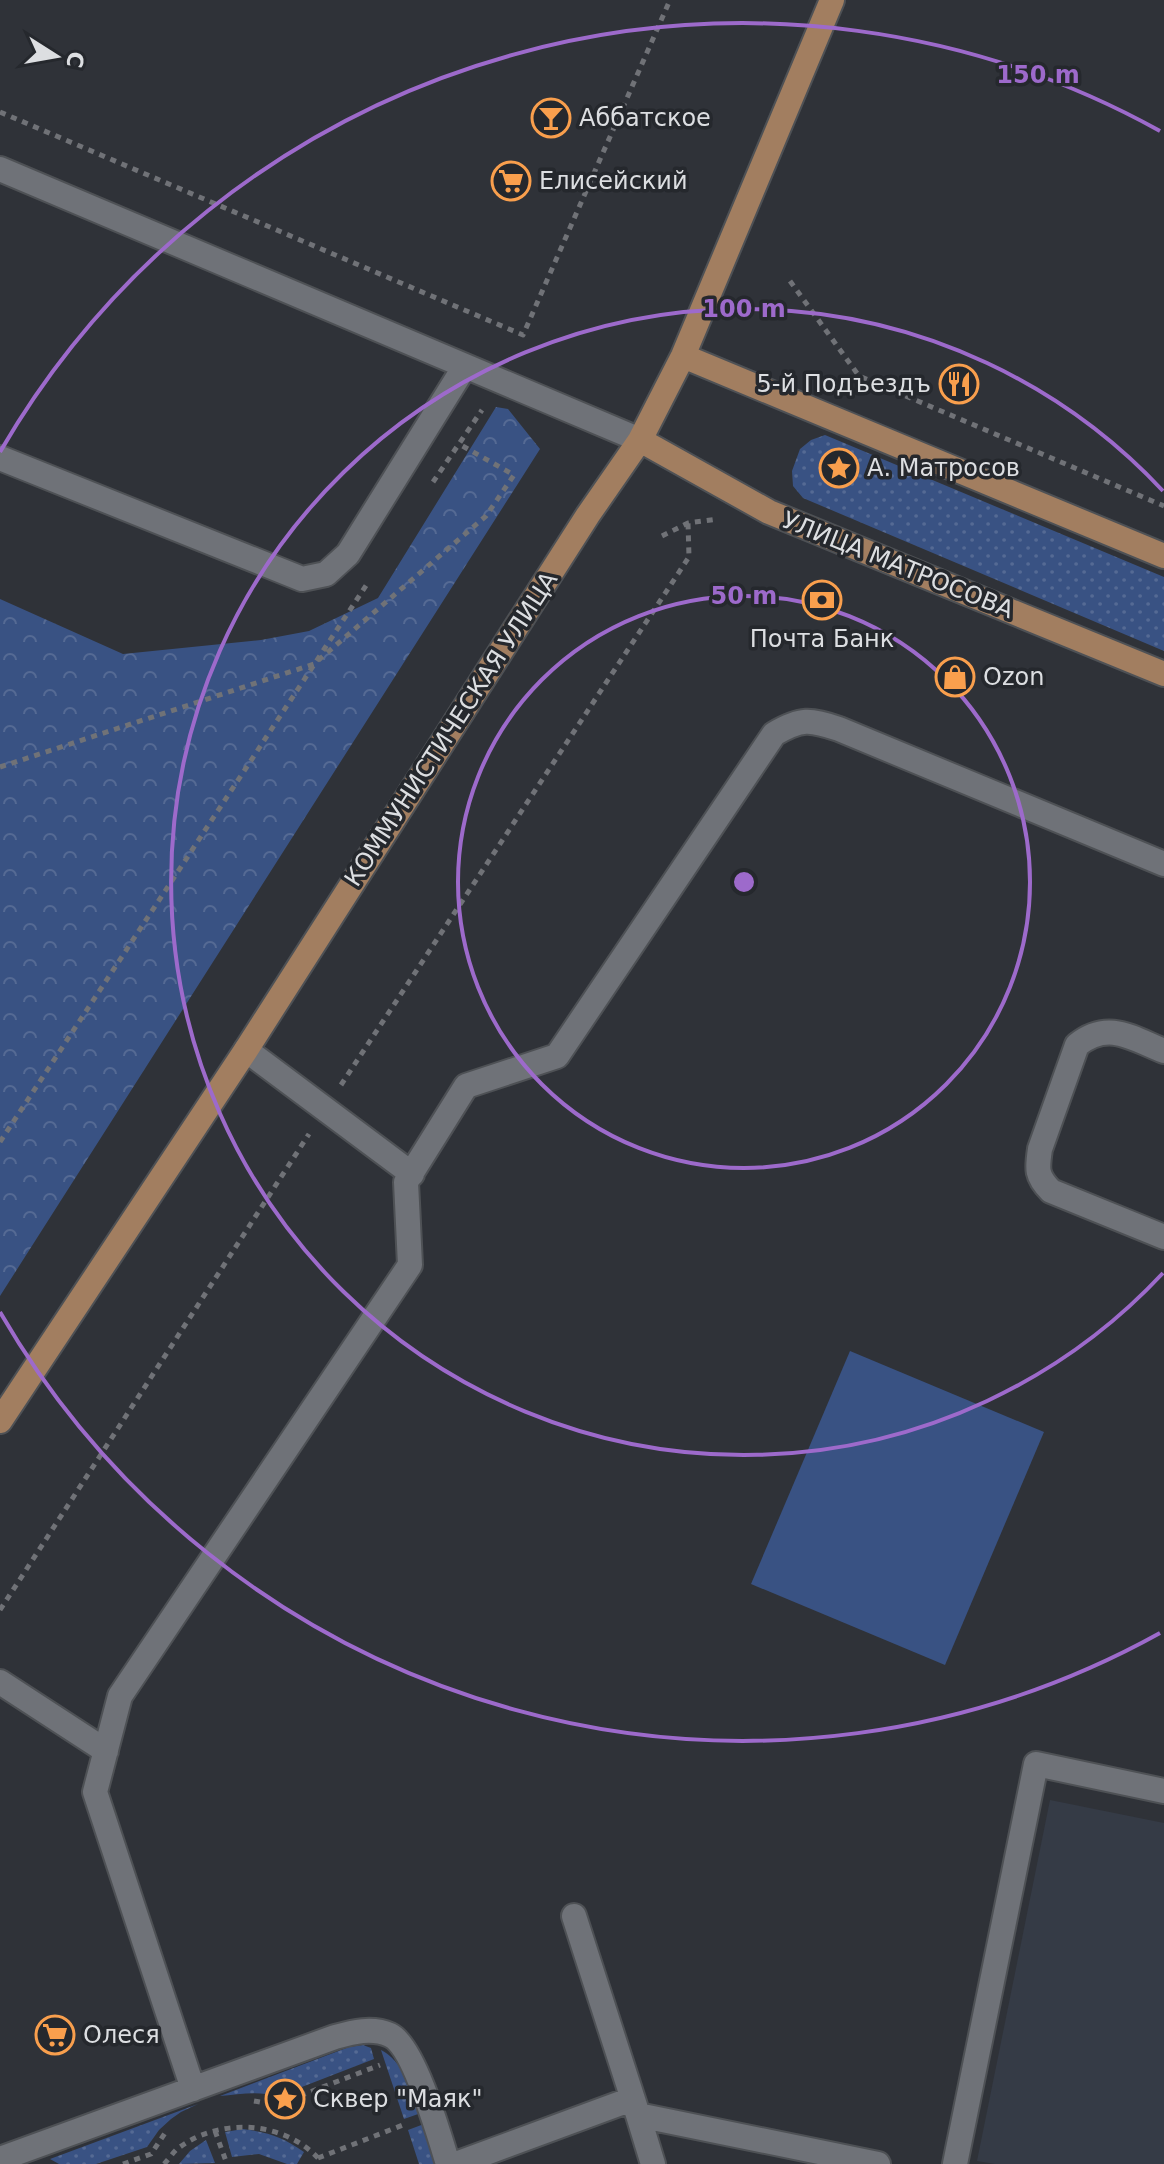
<svg xmlns="http://www.w3.org/2000/svg" width="1164" height="2164" font-family="'DejaVu Sans',sans-serif">
  <defs>
    <pattern id="grass-dots" width="8" height="8" patternUnits="userSpaceOnUse" patternTransform="scale(2)"><rect width="8" height="8" fill="#395283"/><path d="M2 2h.1M6 6h.1" fill="none" stroke="#556a94" stroke-width="1.8" stroke-linecap="round"/></pattern>
    <pattern id="forest-crowns" width="20" height="18" patternUnits="userSpaceOnUse" patternTransform="scale(2)"><rect width="20" height="18" fill="#395283"/><path d="M2 6a3 3 0 1 1 6 0M12 15a3 3 0 1 1 6 0" fill="none" stroke="#556a94"/></pattern>
  </defs>
  <rect width="100%" height="100%" fill="#2f3238"/>
  <path fill="#353b46" d="M1050 1800 1164 1823V2164H995L977 2161Z"/>
  <path fill="url(#grass-dots)" d="M825 435 1164 577V651L803 498 793 486 792 471 800 449 811 440Z
    M363 2045 371 2048 374 2059 276 2097C260 2090 238 2095 220 2096L349 2047Z
    M381 2050C403 2061 412 2091 421 2113L404 2119Z
    M198 2104 181 2112 171 2119 159 2130 147 2147 96 2164H59L50 2159Z
    M424 2124 438 2164H419L408 2130Z
    M243 2129C271 2133 282 2137 304 2152L297 2164H287L259 2154 232 2157 225 2132Z
    M206 2140 215 2163 179 2164 190 2151Z"/>
  <path fill="url(#forest-crowns)" d="M496 407 508 409 540 449 0 1296V599L123 654 261 640 309 631 378 598Z"/>
  <path fill="#395283" d="M850 1351 1044 1432 945 1665 751 1584Z"/>
  <g fill="none" stroke-linecap="round" stroke-linejoin="round">
    <defs>
      <path id="minor" d="M0 169 640 440
        M0 458 302 579 326 574 348 554 465 366
        M246 1050 412 1174
        M1164 1051C1132 1038 1108 1020 1077 1045L1040 1149C1037 1169 1036 1176 1051 1191L1164 1237
        M0 1682 106 1751
        M574 1916 638 2115 878 2164
        M193 2089 95 1792 120 1696 410 1265 406 1182 466 1086 557 1056 774 734C801 718 810 719 839 729L1164 864
        M638 2115 653 2164
        M0 2159 335 2037C353 2032 372 2027 390 2035 414 2046 440 2138 448 2164
        M456 2164 632 2099
        M955 2164 1036 1764 1164 1791"/>
      <path id="major" d="M683 356 1164 556
        M640 440 769 512 1164 674
        M0 1421 246 1050 588 515 640 440 683 356 832 0"/>
    </defs>
    <use href="#minor" stroke="#4e5155" stroke-width="28"/>
    <use href="#major" stroke="#4e5155" stroke-width="28"/>
    <path stroke="#707277" stroke-width="5" stroke-dasharray="6 6" stroke-linecap="butt" d="M0 112 523 335 670 0
      M790 281 859 376 1164 506
      M433 482 482 410
      M662 536 688 523 718 519
      M0 767 314 664 486 516 514 475 459 444
      M341 1085 689 557 688 523
      M0 1142 369 581
      M0 1610 309 1134
      M254 2101 276 2105 380 2065
      M215 2131 227 2164
      M318 2158 403 2125
      M123 2164 151 2154 165 2133
      M164 2164C168 2160 172 2154 176 2150 217 2117 282 2120 318 2158"/>
    <use href="#minor" stroke="#6f7278" stroke-width="24"/>
    <use href="#major" stroke="#a27e60" stroke-width="24"/>
  </g>
  <g fill="none" stroke="#9d6acb" stroke-width="4">
    <circle cx="744" cy="882" r="286"/>
    <path d="M1163 1273A573 573 0 1 1 1163 491"/>
    <path d="M1160 1633A859 859 0 0 1 0 1312M0 452A859 859 0 0 1 1160 131"/>
  </g>
  <defs>
    <symbol id="bar-ring" viewBox="-11 -11 22 22"><circle r="9.5" fill="#25282d" stroke="#f99f4d" stroke-width="1.5"/><path d="M-6-5H6L.8 .8V4.5H3.5V6h-7V4.5H-.8V.8Z" fill="#f99f4d"/></symbol>
    <symbol id="supermarket-ring" viewBox="-11 -11 22 22"><circle r="9.5" fill="#25282d" stroke="#f99f4d" stroke-width="1.5"/><path d="M-6-5.5h2.5l.6 2H6L4.5 2H-2.5L-4.4-4H-6ZM-1.5 3.2a1.3 1.3 0 1 0 .1 0ZM3 3.2a1.3 1.3 0 1 0 .1 0Z" fill="#f99f4d"/></symbol>
    <symbol id="restaurant-ring" viewBox="-11 -11 22 22"><circle r="9.5" fill="#25282d" stroke="#f99f4d" stroke-width="1.5"/><path d="M-5-6h1v4h1v-4h1v4h1v-4h1v5L-1.5 .5V6h-2V.5L-5-1ZM5-6V6H3V1.5H1.5Q1.5-4 5-6Z" fill="#f99f4d"/></symbol>
    <symbol id="sight-ring" viewBox="-11 -11 22 22"><circle r="9.5" fill="#25282d" stroke="#f99f4d" stroke-width="1.5"/><path d="M0-6L1.8-2.2L6-1.7L2.9 1.2L3.7 5.4L0 3.3L-3.7 5.4L-2.9 1.2L-6-1.7L-1.8-2.2Z" fill="#f99f4d"/></symbol>
    <symbol id="bank-ring" viewBox="-11 -11 22 22"><circle r="9.5" fill="#25282d" stroke="#f99f4d" stroke-width="1.5"/><path d="M-6-4H6V4H-6ZM0-2.3a2.3 2.3 0 1 0 0 4.6a2.3 2.3 0 1 0 0-4.6Z" fill="#f99f4d"/></symbol>
    <symbol id="shop-ring" viewBox="-11 -11 22 22"><circle r="9.5" fill="#25282d" stroke="#f99f4d" stroke-width="1.5"/><path d="M-5-2.5h2.3a2.7 3.5 0 0 1 5.4 0H5L5.5 6h-11ZM-1.5-2.5h3a1.5 2.3 0 0 0-3 0Z" fill="#f99f4d"/></symbol>
  </defs>
  <g fill-rule="evenodd">
    <use href="#bar-ring" x="529" y="96" width="44" height="44"/>
    <use href="#supermarket-ring" x="489" y="159" width="44" height="44"/>
    <use href="#restaurant-ring" x="937" y="362" width="44" height="44"/>
    <use href="#sight-ring" x="817" y="446" width="44" height="44"/>
    <use href="#bank-ring" x="800" y="578" width="44" height="44"/>
    <use href="#shop-ring" x="933" y="655" width="44" height="44"/>
    <use href="#supermarket-ring" x="33" y="2013" width="44" height="44"/>
    <use href="#sight-ring" x="263" y="2077" width="44" height="44"/>
  </g>
  <g text-anchor="middle" dominant-baseline="central" stroke-width="7" stroke-linejoin="round" paint-order="stroke">
    <g font-size="24" fill="#dcdee1" stroke="#25282d" text-anchor="start">
      <text x="579" y="118">Аббатское</text>
      <text x="539" y="181">Елисейский</text>
      <text x="931" y="384" text-anchor="end">5-й Подъездъ</text>
      <text x="867" y="468">А. Матросов</text>
      <text x="822" y="639" text-anchor="middle">Почта Банк</text>
      <text x="983" y="677">Ozon</text>
      <text x="83" y="2035">Олеся</text>
      <text x="313" y="2099">Сквер "Маяк"</text>
    </g>
    <g font-size="24" fill="#dcdee1" stroke="#25282d">
      <text transform="translate(898 565) rotate(22)">УЛИЦА МАТРОСОВА</text>
      <text transform="translate(451 729) rotate(-57)">КОММУНИСТИЧЕСКАЯ УЛИЦА</text>
    </g>
  </g>
  <circle cx="744" cy="882" r="12" fill="#9d6acb" stroke="#25282d" stroke-width="4"/>
  <g font-size="24" text-anchor="middle" font-weight="bold" fill="#9d6acb" stroke="#25282d" stroke-width="7" stroke-linejoin="round" paint-order="stroke">
    <text x="1038" y="83">150 m</text>
    <text x="744" y="317">100 m</text>
    <text x="744" y="604">50 m</text>
  </g>
  <g transform="translate(56 56) rotate(101)" stroke="#25282d" stroke-width="6" paint-order="stroke">
  <path d="M0-6L14 30L0 20L-14 30Z" fill="#dcdee1"/>
  <text y="-12" font-size="22" font-weight="bold" text-anchor="middle" fill="#dcdee1">С</text>
  </g>
</svg>
